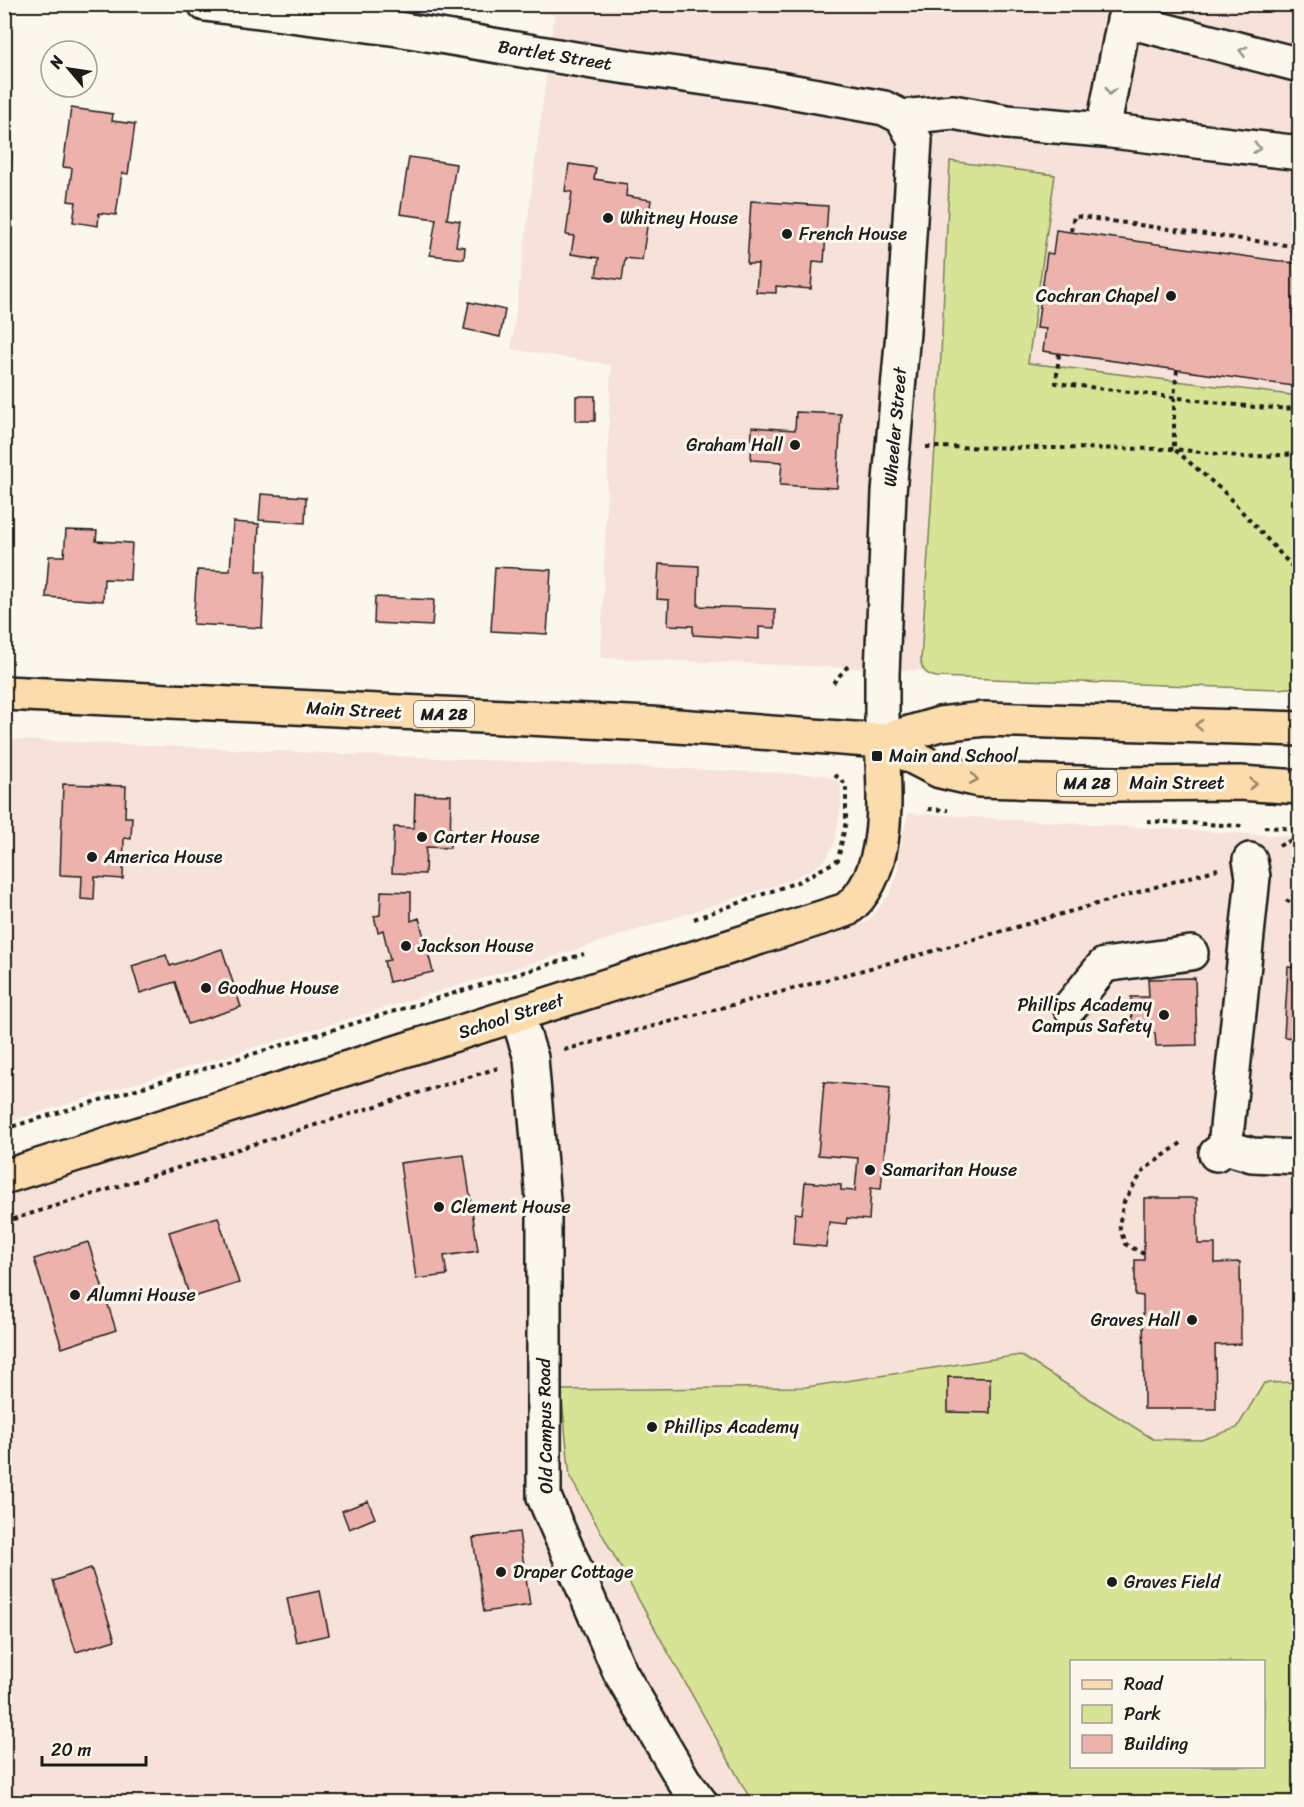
<svg xmlns="http://www.w3.org/2000/svg" width="1304" height="1807" font-family="Sriracha,sans-serif">
  <rect width="100%" height="100%" fill="#fbf7ec"/>
  <filter id="ink" filterUnits="userSpaceOnUse"><feTurbulence type="fractalNoise" baseFrequency=".0167" numOctaves="2"/><feDisplacementMap in="SourceGraphic" scale="12" xChannelSelector="R" yChannelSelector="G"/><feConvolveMatrix kernelMatrix="1 2 1 2 8 2 1 2 1" color-interpolation-filters="sRGB"/></filter>
  <g filter="url(#ink)">
    <path fill="#f7e2d9" fill-rule="evenodd" d="M485 5H1299V685L601 658 611 365 511 349 554 15Z
      M5 739 824 775 836 780 841 785V807L835 842 826 859 813 869 788 881 569 952 5 1123Z
      M908 813 1299 837V1802H5L4 1193 842 932 868 921 891 892 897 874 900 849ZM1072 1662H1264V1766H1072Z"/>
    <path fill="#d7e395" stroke="#7a8058" stroke-width="1.5" fill-rule="evenodd" d="M950 161 1055 175 1028 363 1299 396V687L1277 689 936 677C927 675 921 670 921 660L941 355Z
      M1020 1355 1153 1439 1201 1440 1237 1428 1264 1383 1299 1382V1802H752L570 1477 561 1390 806 1387ZM1072 1662H1264V1766H1072Z"/>
    <path fill="#edb2ac" stroke="#1c1c1c" stroke-width="1.5" d="M71 108 113 114 112 121 135 124 128 174 122 173 116 215 99 213 98 226 73 222 76 202 68 201 72 168 63 167Z
      M4 148 12 149 9 218H4Z
      M409 157 456 164 447 219 460 221 456 246 465 247 464 259 430 255 436 219 400 214Z
      M569 164 596 168 594 179 627 184 626 196 651 200 642 260 625 258 622 280 596 276 599 258 571 254 574 236 566 235 572 192 565 191Z
      M751 201 828 206 824 262 813 261 811 289 776 286V293L756 292 758 264H747Z
      M1056 230 1300 264V387L1043 351 1046 329 1037 328 1047 253 1053 254Z
      M469 302 505 310 500 337 464 329Z
      M576 396H595V421H576Z
      M796 412 841 414 837 488 780 485 782 462 751 460 752 427 795 430Z
      M261 494 306 497 305 523 259 520Z
      M233 522 259 524 257 571H265L262 628 193 624 197 570 230 571Z
      M66 530 97 531 96 541 132 543 130 580 104 579 103 601 46 597 49 556H64Z
      M659 564 699 566 698 606 775 609V628L759 627V639L693 635V626L668 625 669 600 657 599Z
      M495 567 551 570 547 634 491 631Z
      M375 597 434 600 432 626 374 623Z
      M63 784 126 786 125 817H132L131 839 124 838 123 879 95 877 94 900 81 899 82 876 60 875Z
      M415 794 451 795 450 848 426 847 425 874 392 873 394 827 414 828Z
      M381 891 411 892V921L419 918 433 972 389 982 384 961 390 960 383 930 378 932 374 916 380 915Z
      M222 949 241 1007 188 1024 175 982 140 993 132 966 166 955 170 966Z
      M1288 967 1300 968V1092L1295 1091 1298 1038 1284 1037Z
      M1195 978 1197 1045 1156 1046 1155 1033H1132L1131 997H1149L1148 979Z
      M824 1082 890 1088 881 1189 871 1188 869 1220 847 1218 846 1224 829 1222 826 1247 793 1244 795 1213 802 1214 805 1182 841 1185V1190L855 1191 858 1158 818 1155Z
      M464 1155 478 1251 444 1256 447 1275 416 1279 400 1163Z
      M1144 1198H1197L1198 1244H1215V1263L1240 1262 1241 1344 1215 1345 1216 1409H1144L1143 1296 1135 1295V1260H1144Z
      M218 1217 239 1283 190 1298 169 1232Z
      M88 1242 116 1330 62 1348 34 1259Z
      M948 1377 990 1378V1413L948 1412Z
      M368 1501 375 1518 349 1529 342 1511Z
      M519 1532 530 1605 484 1612 473 1538Z
      M91 1568 115 1640 76 1652 53 1581Z
      M320 1591 329 1635 296 1642 287 1598Z"/>
    <g fill="none" stroke-linecap="round" stroke-linejoin="round">
      <defs>
        <path id="minor" d="M205 4 398 29 599 63 762 86 884 108 902 117
          M1300 65 1124 20 1103 130 1300 153
          M902 117 953 112 1007 122 1103 130
          M882 741V674L889 492 903 332 915 140 902 117
          M1070 1007 1104 965 1191 953
          M517 1014 531 1058 544 1212V1497L620 1672 684 1781 700 1802
          M1225 1147 1253 877 1250 860
          M1216 1154 1225 1147 1252 1155 1300 1157"/>
        <path id="major" d="M4 693 650 724 882 741 940 724 985 719 1300 729
          M882 741 940 771 979 780 1115 784 1240 783 1300 787
          M4 1177 846 910C893 874 884 793 882 741"/>
      </defs>
      <use href="#minor" stroke="#1c1c1c" stroke-width="38"/>
      <use href="#major" stroke="#1c1c1c" stroke-width="38"/>
      <path stroke="#1c1c1c" stroke-width="4" stroke-dasharray="4.5 4.5" stroke-linecap="butt" d="M1071 231 1074 216 1300 247
        M1059 354 1056 383 1254 407 1300 409
        M1177 370 1174 397V449L1224 492 1300 575
        M926 447 1174 449 1244 457 1300 454
        M833 683 848 666
        M928 809 948 810
        M1147 821 1242 826
        M1264 827 1300 829
        M1279 846 1300 836
        M1286 900 1300 909
        M694 919 800 881 838 860 846 821V784L836 776 831 774
        M564 1050 919 955 1218 869
        M4 1129 584 954
        M4 1222 498 1068
        M1144 1254 1125 1244 1119 1225 1124 1202 1134 1185 1145 1169 1184 1141"/>
      <use href="#minor" stroke="#fbf7ec" stroke-width="33"/>
      <use href="#major" stroke="#fcdcac" stroke-width="33"/>
    </g>
    <defs><path id="oneway-chevron" d="M-2-3.5L2.5 0L-2 3.5" fill="none" stroke-width="1.6" stroke-linecap="round" stroke-linejoin="round" transform="scale(1.5)"/></defs>
    <g stroke="#97948e">
      <use href="#oneway-chevron" transform="translate(1243 51) rotate(-166)"/>
      <use href="#oneway-chevron" transform="translate(1110 91) rotate(101)"/>
      <use href="#oneway-chevron" transform="translate(1257 148) rotate(7)"/>
    </g>
    <g stroke="#97866b">
      <use href="#oneway-chevron" transform="translate(1199 725) rotate(-177)"/>
      <use href="#oneway-chevron" transform="translate(974 779) rotate(10)"/>
      <use href="#oneway-chevron" transform="translate(1253 784) rotate(4)"/>
    </g>
  </g>
  <g fill="#1c1c1c" stroke="#fbf7ec" stroke-width="2">
    <circle cx="608" cy="218" r="6"/>
    <circle cx="787" cy="234" r="6"/>
    <circle cx="1171" cy="296" r="6"/>
    <circle cx="795" cy="445" r="6"/>
    <rect x="871" y="750" width="12" height="12" rx="3"/>
    <circle cx="422" cy="837" r="6"/>
    <circle cx="92" cy="857" r="6"/>
    <circle cx="406" cy="946" r="6"/>
    <circle cx="206" cy="988" r="6"/>
    <circle cx="1164" cy="1015" r="6"/>
    <circle cx="870" cy="1170" r="6"/>
    <circle cx="439" cy="1207" r="6"/>
    <circle cx="75" cy="1295" r="6"/>
    <circle cx="1192" cy="1320" r="6"/>
    <circle cx="652" cy="1427" r="6"/>
    <circle cx="501" cy="1572" r="6"/>
    <circle cx="1112" cy="1582" r="6"/>
  </g>
  <g text-anchor="middle" dominant-baseline="central" stroke-width="6" stroke-linejoin="round" paint-order="stroke">
    <g fill="#fbf7ec" stroke="#5f5e5a" stroke-width="1.5">
      <rect x="414" y="701" width="60" height="26" rx="4.5"/>
      <rect x="1057" y="770" width="60" height="26" rx="4.5"/>
    </g>
    <g font-size="16" font-weight="bold" fill="#1c1c1c">
      <text x="444" y="714">MA 28</text>
      <text x="1087" y="783">MA 28</text>
    </g>
    <g font-size="18" fill="#1c1c1c" stroke="#fbf7ec">
      <text transform="translate(555 55) rotate(9)">Bartlet Street</text>
      <text transform="translate(895 427) rotate(-85)">Wheeler Street</text>
      <text transform="translate(354 710) rotate(3)">Main Street</text>
      <text x="1177" y="783">Main Street</text>
      <text transform="translate(511 1016) rotate(-18)">School Street</text>
      <text transform="translate(545 1426) rotate(-91)">Old Campus Road</text>
    </g>
    <g font-size="18" fill="#1c1c1c" stroke="#fbf7ec" text-anchor="start">
      <text x="620" y="218">Whitney House</text>
      <text x="799" y="234">French House</text>
      <text x="1159" y="296" text-anchor="end">Cochran Chapel</text>
      <text x="783" y="445" text-anchor="end">Graham Hall</text>
      <text x="889" y="756">Main and School</text>
      <text x="434" y="837">Carter House</text>
      <text x="104" y="857">America House</text>
      <text x="418" y="946">Jackson House</text>
      <text x="218" y="988">Goodhue House</text>
      <text x="1152" y="1005" text-anchor="end">Phillips Academy<tspan x="1152" dy="21">Campus Safety</tspan></text>
      <text x="882" y="1170">Samaritan House</text>
      <text x="451" y="1207">Clement House</text>
      <text x="87" y="1295">Alumni House</text>
      <text x="1180" y="1320" text-anchor="end">Graves Hall</text>
      <text x="664" y="1427">Phillips Academy</text>
      <text x="513" y="1572">Draper Cottage</text>
      <text x="1124" y="1582">Graves Field</text>
    </g>
  </g>
  <rect width="1304" height="1807" fill="none" stroke="#fbf7ec" stroke-width="24"/>
  <rect x="12" y="12" width="1280" height="1783" fill="none" stroke="#1c1c1c" stroke-width="2" filter="url(#ink)"/>
  <rect x="1070" y="1660" width="195" height="108" fill="#fbf7ec" stroke="#a29f99" stroke-width="1.5"/>
  <rect x="1082" y="1680" width="30" height="9" fill="#fcdcac" stroke="#a29f99" stroke-width="1.5"/>
  <text x="1124" y="1690" font-size="18" fill="#1c1c1c">Road</text>
  <rect x="1082" y="1705" width="30" height="18" fill="#d7e395" stroke="#a29f99" stroke-width="1.5"/>
  <text x="1124" y="1720" font-size="18" fill="#1c1c1c">Park</text>
  <rect x="1082" y="1735" width="30" height="18" fill="#edb2ac" stroke="#a29f99" stroke-width="1.5"/>
  <text x="1124" y="1750" font-size="18" fill="#1c1c1c">Building</text>
  <g transform="translate(69 69) rotate(299)"><circle r="28" fill="#fbf7ec" stroke="#a29f99" stroke-width="1.5"/>
  <path d="M0-4.5L10 22L0 15L-10 22Z" fill="#1c1c1c"/>
  <text y="-9" font-size="16" font-weight="bold" text-anchor="middle" fill="#1c1c1c">N</text>
  </g>
  <path d="M42 1756v9h104v-9" fill="none" stroke="#1c1c1c" stroke-width="3"/>
  <text x="51" y="1756" font-size="18" fill="#1c1c1c" stroke="#fbf7ec" stroke-width="4.5" paint-order="stroke">20 m</text>
</svg>
